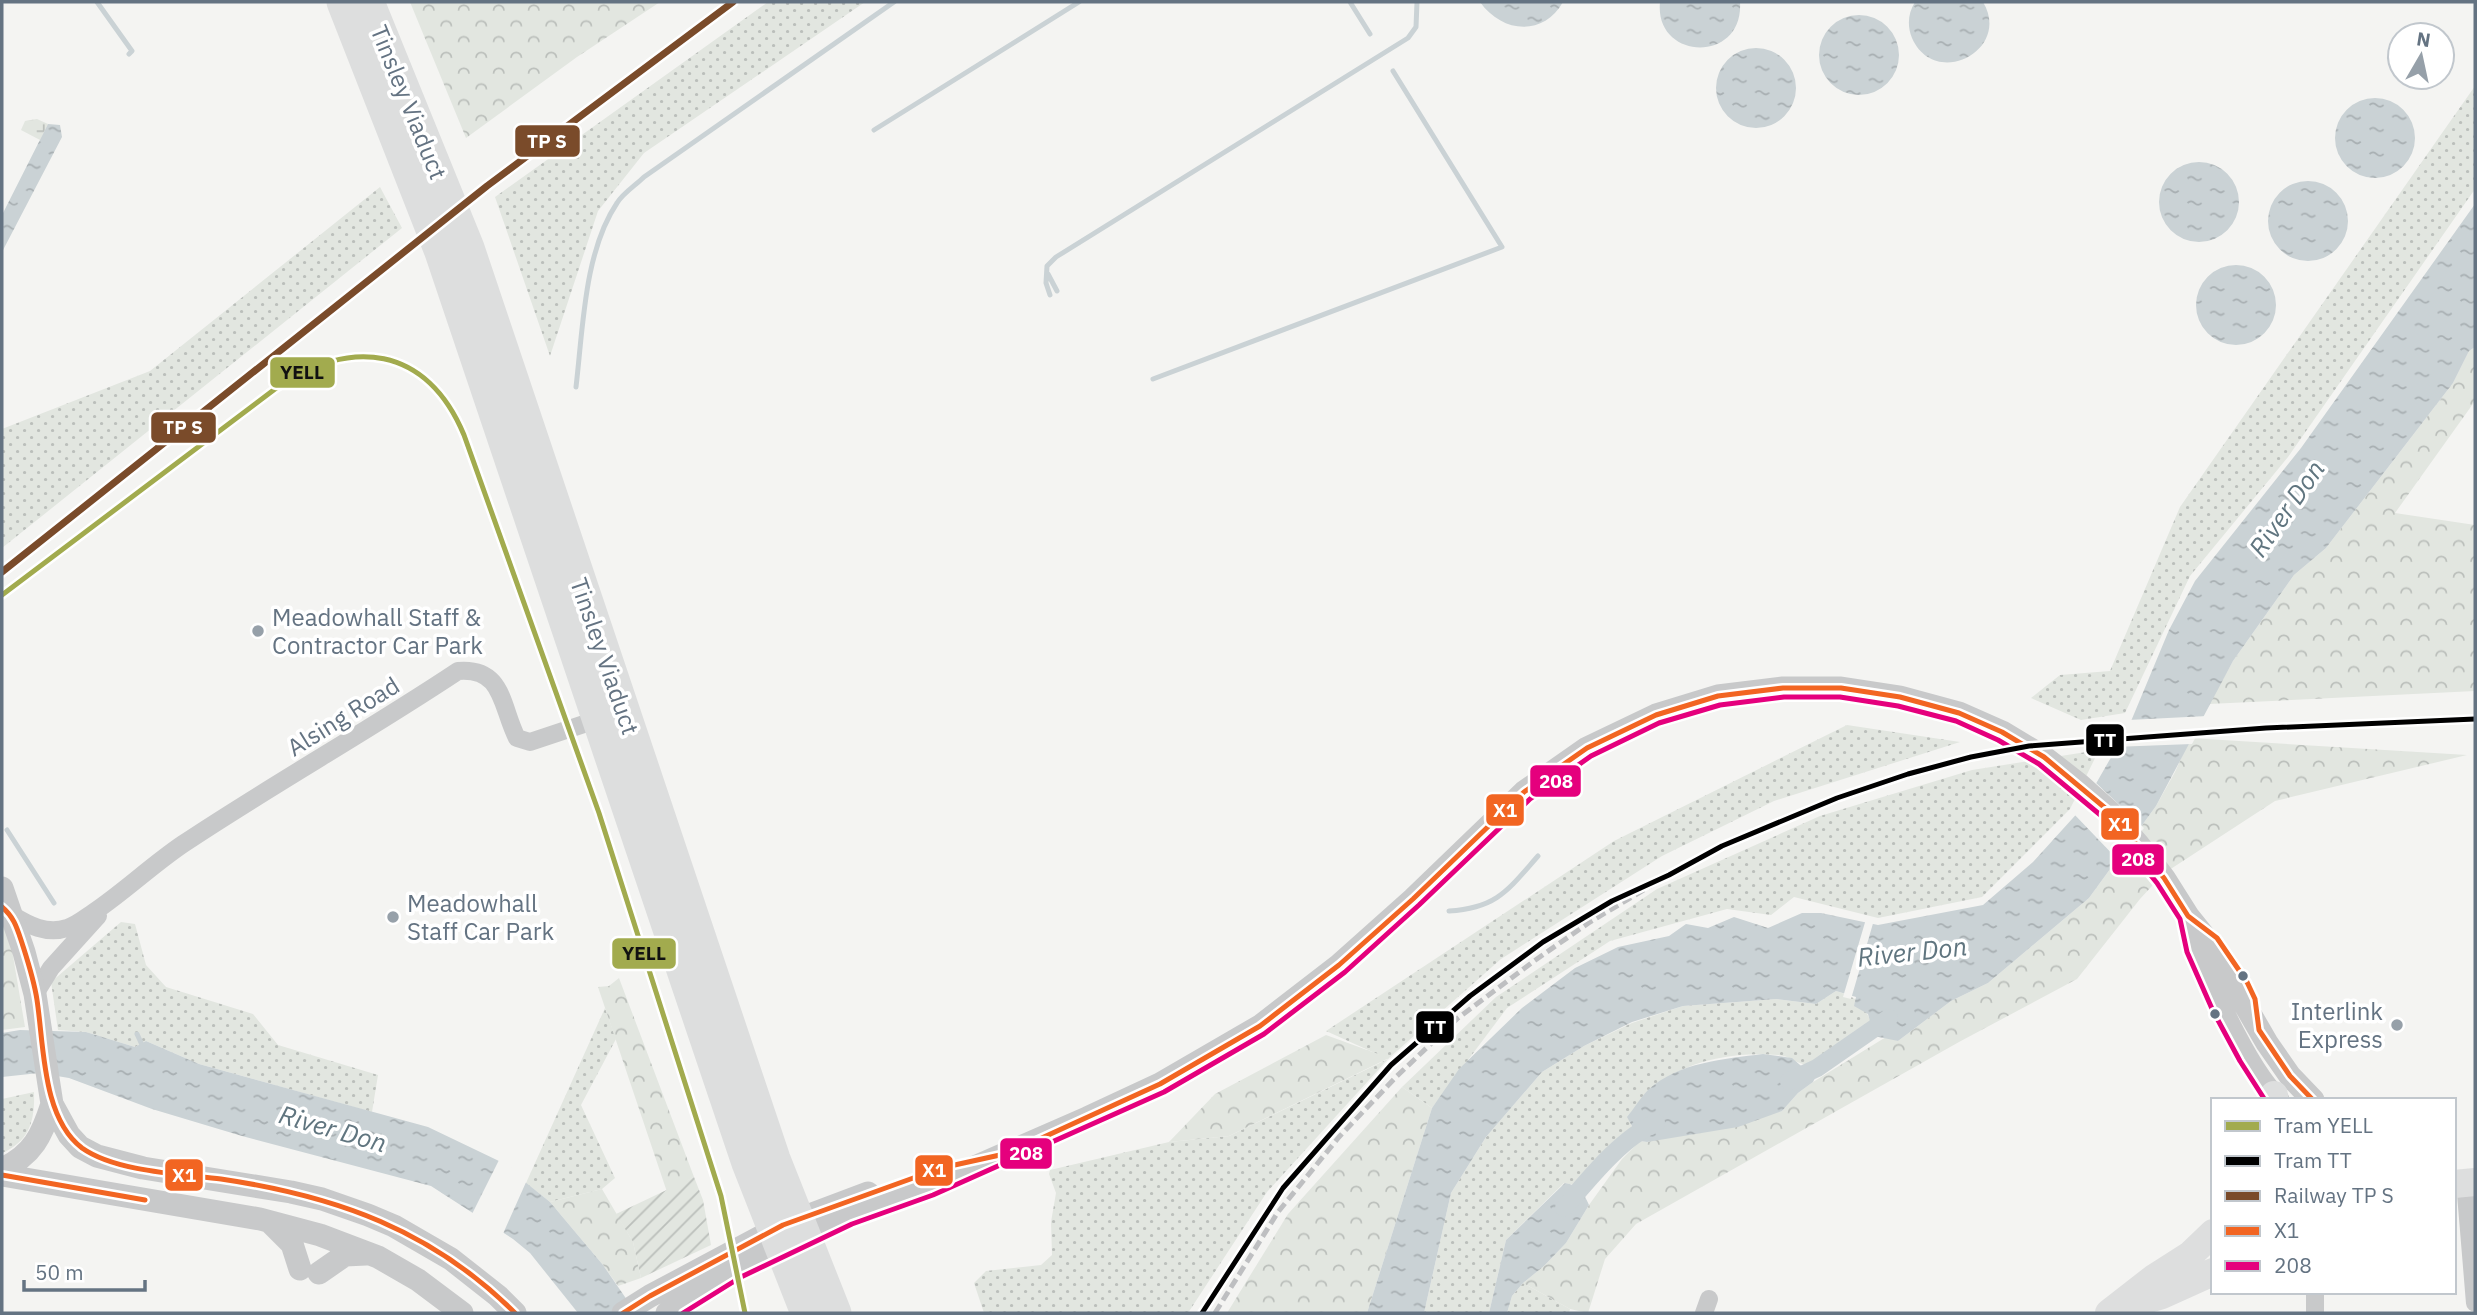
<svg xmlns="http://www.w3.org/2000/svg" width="2477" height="1315" font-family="'IBM Plex Sans',sans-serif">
  <defs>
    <pattern id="grass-dots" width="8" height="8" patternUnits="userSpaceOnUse" patternTransform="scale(1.75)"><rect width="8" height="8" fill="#e2e6e0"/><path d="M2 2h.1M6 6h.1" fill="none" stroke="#bbbfbb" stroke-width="1.8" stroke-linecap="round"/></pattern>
    <pattern id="forest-crowns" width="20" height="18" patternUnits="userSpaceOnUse" patternTransform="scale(1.75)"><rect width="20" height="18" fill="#e2e6e0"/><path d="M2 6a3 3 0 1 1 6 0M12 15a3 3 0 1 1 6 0" fill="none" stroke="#bbbfbb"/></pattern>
    <pattern id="wetland-marsh" width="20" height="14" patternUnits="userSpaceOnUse" patternTransform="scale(1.75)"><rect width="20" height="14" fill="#e2e6e0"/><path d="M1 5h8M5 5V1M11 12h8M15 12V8" fill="none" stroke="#bbbfbb"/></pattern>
    <pattern id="garden-furrows" width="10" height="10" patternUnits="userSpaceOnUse" patternTransform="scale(1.75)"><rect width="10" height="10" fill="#e2e6e0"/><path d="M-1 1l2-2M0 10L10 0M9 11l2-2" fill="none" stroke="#bbbfbb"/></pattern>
    <pattern id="water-ripples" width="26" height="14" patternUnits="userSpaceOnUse" patternTransform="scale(1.75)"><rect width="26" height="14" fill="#cad2d5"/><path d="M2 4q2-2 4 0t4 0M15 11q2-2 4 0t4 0" fill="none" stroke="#a8afb2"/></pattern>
  </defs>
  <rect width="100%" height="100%" fill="#f4f4f2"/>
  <path fill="url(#grass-dots)" d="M768 2H865L644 153 598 211 550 356 495 197Z
    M2475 86V189L2288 457 2190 576 2125 713 2081 720 2031 698 2060 675 2110 671 2180 507Z
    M380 187 402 228 2 548V429L150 371Z
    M1847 725 1960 742 1774 801 1662 856 1501 959 1389 1058 1267 1192 1188 1313H984L974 1283 986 1271 1041 1265 1052 1255 1051 1222 1056 1193 1049 1174 1050 1170 1169 1142 1229 1136 1388 1059 1326 1031 1614 841Z
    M2099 750 2070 809 1982 897 1878 918 1794 897 1771 915 1727 909 1610 941 1507 1008 1432 1108 1402 1087 1496 997 1657 889 1820 816 1972 770Z
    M121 922 135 924 146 965 166 987 253 1014 278 1045 378 1075 372 1112 199 1064 146 1041 135 1047 86 1032 58 1030 51 982Z
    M1836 991C1855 997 1864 1002 1871 1023L1808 1065C1797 1064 1790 1056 1778 1055 1746 1052 1704 1057 1676 1073 1659 1083 1643 1103 1628 1117L1632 1127 1575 1185 1564 1183 1506 1240 1489 1313H1424L1451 1193 1486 1137 1542 1072 1584 1046 1632 1023 1683 1006 1777 999 1816 1004Z
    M605 1008 616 1039 581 1105 615 1178 602 1189 550 1202 526 1183Z
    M34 1092C35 1120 30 1141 2 1153V1099Z
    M1523 1283 1570 1309 1569 1313H1507L1512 1296Z"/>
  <path fill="url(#forest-crowns)" d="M410 2H660L577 57 466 138Z
    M2475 347V401L2395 513 2475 525V691L2209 704 2233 661 2294 575 2326 548 2453 383 2469 351Z
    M2190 738 2467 755 2275 801 2163 874 2140 899 2077 979 1959 1042 1636 1224 1605 1259 1588 1313 1570 1309 1523 1283 1544 1266 1566 1243 1589 1205 1622 1159 1640 1141 1647 1142 1782 1111 1798 1093 1813 1082 1886 1037 1898 1041 1951 1001 1988 983 2089 898 2156 806 2175 772Z
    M2 921 12 950 25 1027 2 1030Z
    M619 978 694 1177 667 1192 598 987 609 986Z
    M1326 1035 1389 1058 1229 1136 1169 1142 1215 1094Z
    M1402 1087 1432 1108 1367 1313H1227L1288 1214Z
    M602 1189 633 1242 641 1278 618 1286 603 1265 550 1202Z"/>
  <path fill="url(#wetland-marsh)" d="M37 119 48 124 40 140 21 130 25 121Z"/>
  <path fill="url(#garden-furrows)" d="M694 1177 703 1200 711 1245 641 1278 633 1242 616 1214Z"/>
  <path fill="url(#water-ripples)" d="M1480 2H1563C1543 37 1502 33 1480 2Z
    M1660 2H1740C1744 64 1654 61 1660 2Z
    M1915 2H1983C2012 50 1935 90 1912 38 1907 26 1908 13 1915 2Z
    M1819 55a40 40 0 1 1 80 0a40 40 0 1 1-80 0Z
    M1716 88a40 40 0 1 1 80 0a40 40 0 1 1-80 0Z
    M2335 138a40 40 0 1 1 80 0a40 40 0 1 1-80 0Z
    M48 124 60 125 62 137 2 252V215Z
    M2159 202a40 40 0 1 1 80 0a40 40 0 1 1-80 0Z
    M2268 221a40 40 0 1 1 80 0a40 40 0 1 1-80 0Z
    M2475 204V347L2469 351 2453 383 2326 548 2294 575 2233 661 2156 806 2089 898 1988 983 1951 1001 1898 1041 1874 1036 1868 1014 1854 1006 1856 997 1836 991 1816 1004 1777 999 1683 1006 1632 1022 1584 1046 1542 1072 1486 1137 1451 1193 1424 1313H1367L1432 1108 1459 1069 1522 1008 1575 968 1618 947 1669 936 1686 924 1708 928 1734 917 1768 928 1802 913H1821L1878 925 1983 905 2033 862 2082 808 2129 726 2169 630 2195 581 2301 448Z
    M2196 305a40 40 0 1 1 80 0a40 40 0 1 1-80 0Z
    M20 1030 86 1032 135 1047 146 1041 199 1064 428 1127 499 1161 550 1202 603 1265 636 1313H578L530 1253 513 1239 431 1186 242 1136 152 1109 69 1078 39 1073 2 1077V1033Z
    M1763 1054 1792 1058 1815 1078 1813 1082 1798 1093 1782 1111 1738 1127 1647 1142 1640 1141 1627 1117C1634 1109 1640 1098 1648 1090 1679 1062 1724 1059 1763 1054Z
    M1565 1183C1578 1185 1584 1193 1589 1205L1566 1243 1544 1266 1523 1283 1512 1296 1507 1313H1489L1506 1240Z"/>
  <path fill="#f4f4f2" d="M2207 716 2192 744 2113 747 2128 720Z
    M2094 781 2144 828 2119 861 2073 813Z
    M1866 919 1874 920 1851 999 1843 997Z
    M500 1158 527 1180 502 1236 471 1216Z"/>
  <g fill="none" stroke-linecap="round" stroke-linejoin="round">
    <path stroke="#cad2d5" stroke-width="5" d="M97 2 132 51 129 54
      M1350 2 1370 34
      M874 130 1079 2
      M1048 274 1057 291
      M1050 295 1046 283 1047 266 1056 257 1408 38 1416 27 1417 2
      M1153 379 1502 247 1393 71
      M576 387C583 329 584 252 617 203 623 193 636 185 644 177L894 2
      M7 830 54 903
      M1449 911C1497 908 1508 890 1538 856
      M137 1034 143 1047"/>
    <path stroke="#cad2d5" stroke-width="18" d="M1789 1081 1817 1068 1889 1018
      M1564 1208C1588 1180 1622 1137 1656 1123"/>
    <path stroke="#c8c9ca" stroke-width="18" d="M12 915C28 925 47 935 67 928 77 925 85 918 94 912 125 891 152 865 183 844 273 784 368 731 458 671 504 667 501 707 517 738L530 742 605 717
      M35 994 51 968 98 916
      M2465 1182 2475 1303
      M2315 1292V1313
      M1704 1313 1709 1299"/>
    <path stroke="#c8c9ca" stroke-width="23" d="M2 888 24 952 35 994 52 1104 69 1135 80 1147 97 1156 143 1168 291 1192 322 1199 368 1215 394 1226 451 1259 498 1296 515 1313
      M2190 926C2200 970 2246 1069 2278 1100
      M2 1169C33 1155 42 1135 52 1104
      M2 1175 260 1219 320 1235 378 1257 418 1280 462 1313
      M271 1223 292 1244 300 1269
      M319 1273 345 1255 366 1254
      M623 1313 650 1296 783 1225 868 1193
      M667 1313 737 1269 849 1216 929 1187 1087 1118 1160 1084 1260 1026 1339 965 1413 899 1524 792 1587 748 1656 715 1718 696 1783 688H1841L1900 697 1959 713 2002 732 2044 757 2080 785 2110 812 2138 844 2164 878 2188 916 2208 941 2267 1043 2290 1076 2313 1100"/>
    <path stroke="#dddede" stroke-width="28" d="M2274 1095V1100
      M2454 1184 2475 1182
      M2129 1305 2162 1295 2213 1272
      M2109 1313 2154 1278 2190 1255 2213 1233"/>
    <path stroke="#dddede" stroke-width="33" d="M343 2 441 252 748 1163 807 1313
      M368 2 468 248 774 1159 835 1313"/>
    <path stroke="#bebfc1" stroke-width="5" stroke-dasharray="10 5" stroke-linecap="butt" d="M1215 1313 1278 1212 1339 1137 1397 1076 1458 1018 1534 961 1590 922 1669 875"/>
    <defs>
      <path id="bus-1" d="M2 907C14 917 17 928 22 943 28 962 34 980 37 1000 44 1045 42 1118 82 1148 116 1172 181 1174 221 1179 336 1196 432 1230 515 1313
        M2 1175 145 1200
        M623 1313 650 1296 783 1225 941 1168 1009 1153 1160 1084 1260 1026 1339 965 1413 899 1524 792 1587 748 1656 715 1718 696 1783 688H1841L1900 697 1959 713 2002 732 2044 757 2110 812 2164 878 2188 916 2217 938 2247 982 2255 999 2259 1030 2290 1076 2313 1100"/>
      <path id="bus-2" d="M683 1313 741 1277 852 1224 933 1195 1164 1092 1264 1034 1345 972 1419 905 1530 799 1591 756 1659 723 1720 705 1784 697H1840L1898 706 1956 721 1998 740 2039 764 2104 818 2157 883 2180 919 2187 952 2213 1011 2240 1061 2265 1100"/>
    </defs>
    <use href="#bus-1" stroke="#fff" stroke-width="10"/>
    <use href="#bus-2" stroke="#fff" stroke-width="10"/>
    <use href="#bus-1" stroke="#f26522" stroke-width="5"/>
    <use href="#bus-2" stroke="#e5007d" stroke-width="5"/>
    <defs>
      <path id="rail-1" d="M2 572 487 186 733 2"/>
    </defs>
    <use href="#rail-1" stroke="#fff" stroke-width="12"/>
    <use href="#rail-1" stroke="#7a4b2a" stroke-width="7"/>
    <defs>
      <path id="tram-1" d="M2 595 275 389C350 336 427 346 464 435L599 813 721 1196 745 1313"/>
      <path id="tram-2" d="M1202 1313 1283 1188 1391 1065 1470 996 1543 942 1612 901 1669 875 1722 846 1837 798 1908 774 1971 757 2029 746 2266 728 2475 719"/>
    </defs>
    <use href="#tram-1" stroke="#fff" stroke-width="10"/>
    <use href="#tram-2" stroke="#fff" stroke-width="10"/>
    <use href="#tram-1" stroke="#a2ab4e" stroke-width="5"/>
    <use href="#tram-2" stroke="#000" stroke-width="5"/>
  </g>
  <g fill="#96a0a9" stroke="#fff" stroke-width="2.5">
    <circle cx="258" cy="631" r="7"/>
    <circle cx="393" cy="917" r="7"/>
    <circle cx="2397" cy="1025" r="7"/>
  </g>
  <g fill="#647382" stroke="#fff" stroke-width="2.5">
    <circle cx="2243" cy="976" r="6"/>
    <circle cx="2215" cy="1014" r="6"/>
  </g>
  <g text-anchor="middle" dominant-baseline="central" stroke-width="7" stroke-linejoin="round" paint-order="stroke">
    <g font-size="24" fill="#647382" stroke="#fff">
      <text transform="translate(409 102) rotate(68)">Tinsley Viaduct</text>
      <text transform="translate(605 656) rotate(71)">Tinsley Viaduct</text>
      <text transform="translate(343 716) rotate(-32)">Alsing Road</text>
    </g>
    <g font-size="24" fill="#647382" stroke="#fff" text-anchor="start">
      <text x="272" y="617">Meadowhall Staff &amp;<tspan x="272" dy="28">Contractor Car Park</tspan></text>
      <text x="407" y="903">Meadowhall<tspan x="407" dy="28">Staff Car Park</tspan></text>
      <text x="2383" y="1011" text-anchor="end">Interlink<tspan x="2383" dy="28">Express</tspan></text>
    </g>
    <g font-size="26" font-style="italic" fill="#60757f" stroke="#fff">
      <text transform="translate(2286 508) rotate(-55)">River Don</text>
      <text transform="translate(1912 951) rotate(-6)">River Don</text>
      <text transform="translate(333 1128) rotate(16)">River Don</text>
    </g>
  </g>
  <g stroke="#fff" stroke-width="2.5">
    <rect x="514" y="124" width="67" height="34" rx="7" fill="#7a4b2a"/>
    <rect x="269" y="356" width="67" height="33" rx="7" fill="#a2ab4e"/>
    <rect x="150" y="411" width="67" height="33" rx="7" fill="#7a4b2a"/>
    <rect x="2085" y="723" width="40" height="34" rx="7" fill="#000"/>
    <rect x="1529" y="764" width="53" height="34" rx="7" fill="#e5007d"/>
    <rect x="1485" y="793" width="40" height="34" rx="7" fill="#f26522"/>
    <rect x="2100" y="807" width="40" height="34" rx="7" fill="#f26522"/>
    <rect x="2111" y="843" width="54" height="33" rx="7" fill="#e5007d"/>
    <rect x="611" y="937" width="66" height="33" rx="7" fill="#a2ab4e"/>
    <rect x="1415" y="1010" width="40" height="34" rx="7" fill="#000"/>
    <rect x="999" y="1137" width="54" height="33" rx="7" fill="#e5007d"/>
    <rect x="914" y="1154" width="40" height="33" rx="7" fill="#f26522"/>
    <rect x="164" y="1158" width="40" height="34" rx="7" fill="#f26522"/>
  </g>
  <g font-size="19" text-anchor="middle" font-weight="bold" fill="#fff">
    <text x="547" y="148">TP S</text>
    <text x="183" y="434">TP S</text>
    <text x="2105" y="747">TT</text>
    <text x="1556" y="788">208</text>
    <text x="1505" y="817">X1</text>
    <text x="2120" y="831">X1</text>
    <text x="2138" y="866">208</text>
    <text x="1435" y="1034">TT</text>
    <text x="1026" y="1160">208</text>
    <text x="934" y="1177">X1</text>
    <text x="184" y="1182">X1</text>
  </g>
  <g font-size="19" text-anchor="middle" font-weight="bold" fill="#111">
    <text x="302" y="379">YELL</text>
    <text x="644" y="960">YELL</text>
  </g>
  <rect width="2477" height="1315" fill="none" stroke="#647382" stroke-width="7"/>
  <rect x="2211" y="1098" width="245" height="196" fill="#ffffff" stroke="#c1c7cd" stroke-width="2"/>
  <rect x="2225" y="1121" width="35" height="10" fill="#a2ab4e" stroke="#c1c7cd" stroke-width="2"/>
  <text x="2274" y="1133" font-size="21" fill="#647382">Tram YELL</text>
  <rect x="2225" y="1156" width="35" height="10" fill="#000000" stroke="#c1c7cd" stroke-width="2"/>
  <text x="2274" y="1168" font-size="21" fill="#647382">Tram TT</text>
  <rect x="2225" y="1191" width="35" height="10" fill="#7a4b2a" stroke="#c1c7cd" stroke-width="2"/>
  <text x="2274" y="1203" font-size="21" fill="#647382">Railway TP S</text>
  <rect x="2225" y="1226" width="35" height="10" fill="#f26522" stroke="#c1c7cd" stroke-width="2"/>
  <text x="2274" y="1238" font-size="21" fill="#647382">X1</text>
  <rect x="2225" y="1261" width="35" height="10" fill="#e5007d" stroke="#c1c7cd" stroke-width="2"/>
  <text x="2274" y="1273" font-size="21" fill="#647382">208</text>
  <g transform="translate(2421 56) rotate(9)"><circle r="33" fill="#ffffff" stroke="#c1c7cd" stroke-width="2"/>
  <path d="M0-5L12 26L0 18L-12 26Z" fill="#96a0a9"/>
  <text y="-10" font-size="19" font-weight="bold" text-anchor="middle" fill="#647382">N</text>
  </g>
  <path d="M24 1280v10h121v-10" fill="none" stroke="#647382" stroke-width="3.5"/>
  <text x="35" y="1280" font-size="21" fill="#647382" stroke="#ffffff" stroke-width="5" paint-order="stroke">50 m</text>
</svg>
